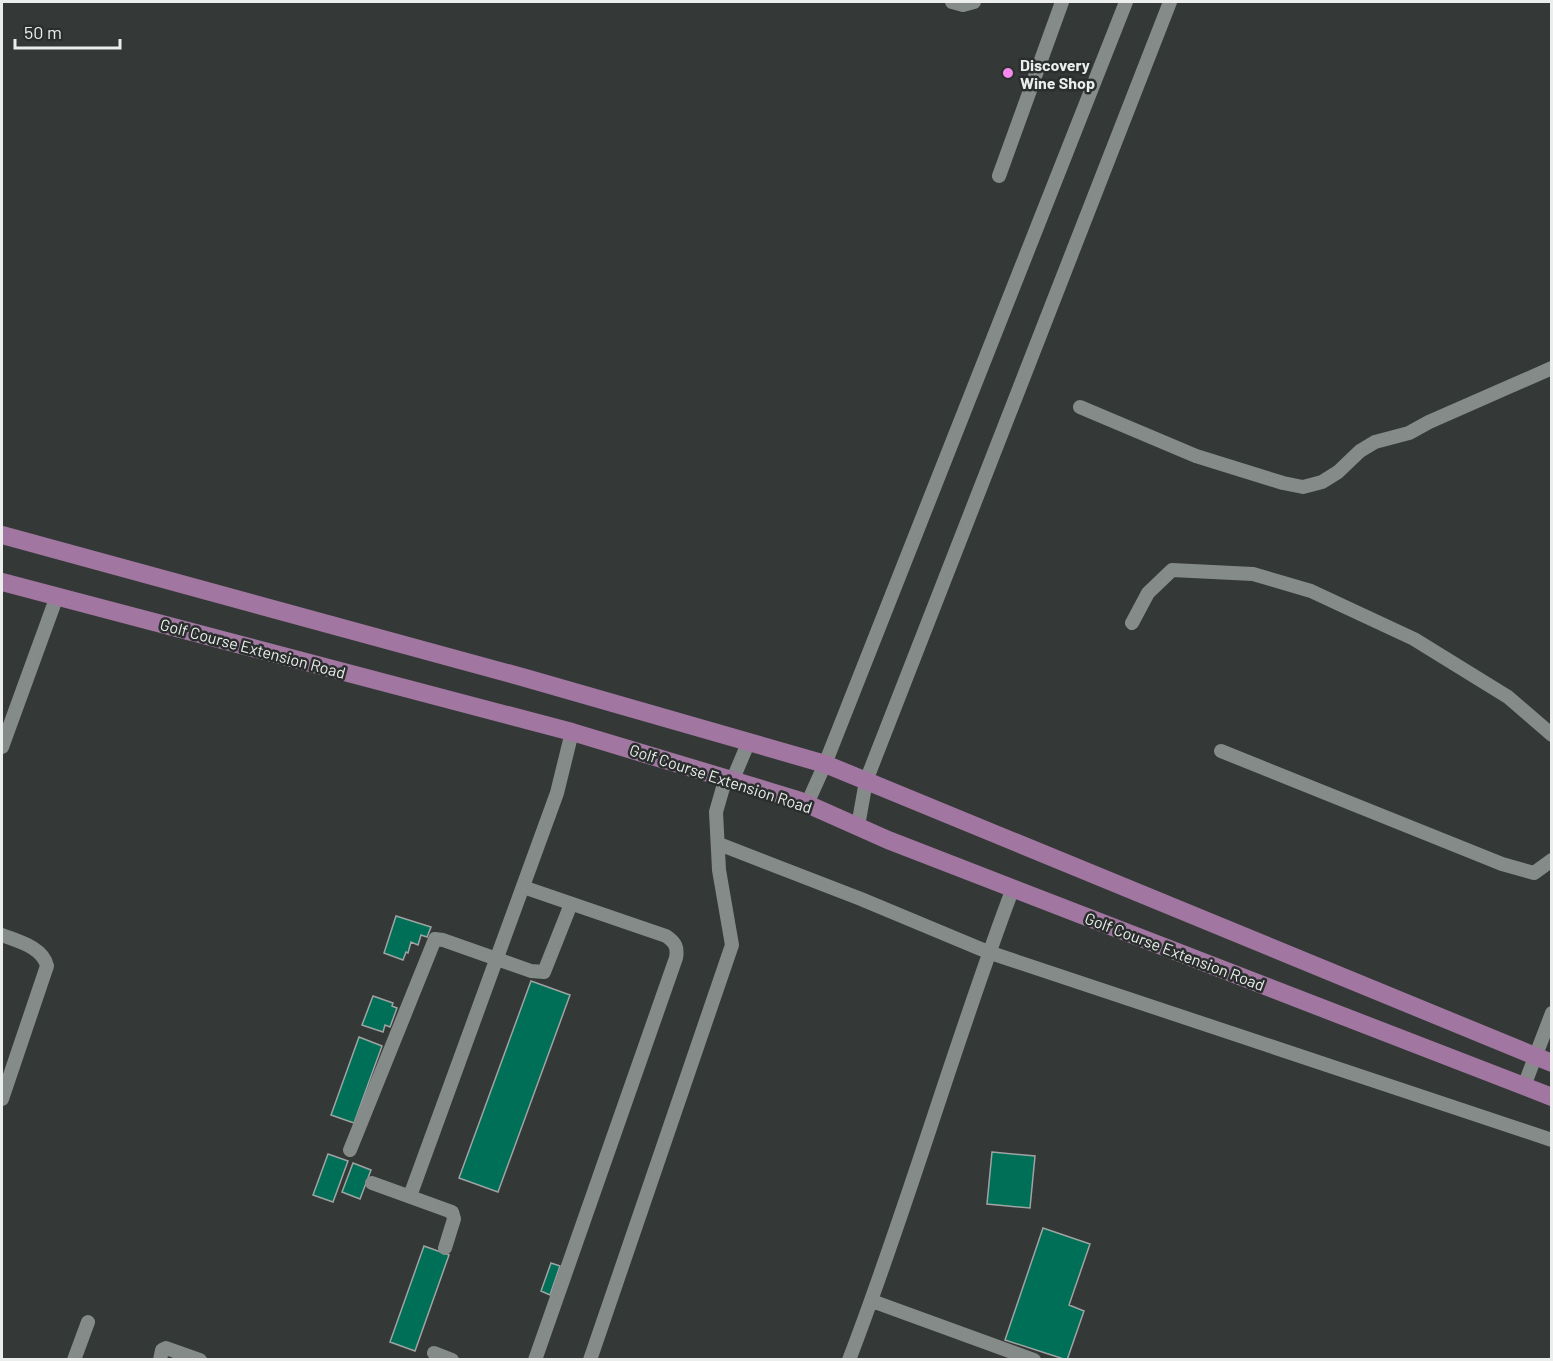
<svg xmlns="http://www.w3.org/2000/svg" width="1553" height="1361" font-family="Barlow,sans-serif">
  <rect width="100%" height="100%" fill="#343937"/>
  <path fill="#006f58" stroke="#9fa4a2" stroke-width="1.5" d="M396 916 431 927 427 937 421 935 418 945 411 942 408 953 406 952 403 960 384 953Z
    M531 981 570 995 498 1192 459 1178Z
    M373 996 393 1003 392 1006 397 1008 390 1027 385 1025 383 1032 362 1025Z
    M359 1037 382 1046 354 1123 331 1115Z
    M992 1152 1035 1156 1030 1208 987 1204Z
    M328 1154 348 1161 333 1202 313 1195Z
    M353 1163 371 1170 360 1199 342 1192Z
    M1043 1228 1090 1244 1069 1305 1084 1311 1067 1360 1005 1340Z
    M424 1246 449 1255 415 1351 390 1342Z
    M551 1263 560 1266 550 1295 541 1291Z"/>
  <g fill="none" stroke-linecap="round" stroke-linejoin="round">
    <path stroke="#858b89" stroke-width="14" d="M952 2 963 5 974 2
      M999 176 1062 2
      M1080 407 1196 456 1283 483 1303 487 1322 482 1338 472 1360 451 1375 442 1409 433 1429 422 1552 368
      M1132 623 1148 593 1172 570 1253 574 1311 591 1414 639 1508 697 1552 735
      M2 747 57 596
      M1221 751 1502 864 1534 873 1552 860
      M733 779 749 741
      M807 804 825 764 1126 2
      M858 826 866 781 1170 2
      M719 844 861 899 988 952 1552 1140
      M523 887 666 936C675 942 678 947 676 958L535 1360
      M2 935C17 941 43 947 47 966L2 1099
      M1524 1086 1552 1013
      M350 1150 435 939 443 940 531 971 544 972 571 904
      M372 1183 452 1212 454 1219 445 1248
      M410 1196 557 793 572 732
      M872 1301 1034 1360
      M434 1353 452 1360
      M74 1360 88 1322
      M160 1360 162 1350 166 1348 200 1360
      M590 1360 732 945 719 870 716 812 726 777
      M849 1360C909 1204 954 1044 1013 888"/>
    <path stroke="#a176a0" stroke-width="18" d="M2 535 522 677 825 764 1552 1063
      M2 582 572 732 798 800 888 840 1552 1097"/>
  </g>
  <circle fill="#f589ee" stroke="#2a2f2d" stroke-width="2" cx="1008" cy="73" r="6"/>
  <g text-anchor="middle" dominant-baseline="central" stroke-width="5" stroke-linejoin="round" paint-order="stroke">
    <g font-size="16" font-weight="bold" fill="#ebeeed" stroke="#2a2f2d" text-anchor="start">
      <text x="1020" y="64">Discovery<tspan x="1020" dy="18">Wine Shop</tspan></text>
    </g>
    <g font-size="16" fill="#ebeeed" stroke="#2a2f2d">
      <text transform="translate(253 648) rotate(15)">Golf Course Extension Road</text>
      <text transform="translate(721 778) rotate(18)">Golf Course Extension Road</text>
      <text transform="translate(1175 951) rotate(21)">Golf Course Extension Road</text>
    </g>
  </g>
  <rect width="1553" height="1361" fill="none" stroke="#ebeeed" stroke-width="6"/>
  <path d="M15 39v9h105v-9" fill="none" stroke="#ebeeed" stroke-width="3"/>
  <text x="24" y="39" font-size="18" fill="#ebeeed" stroke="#2a2f2d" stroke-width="4.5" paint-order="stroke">50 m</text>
</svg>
